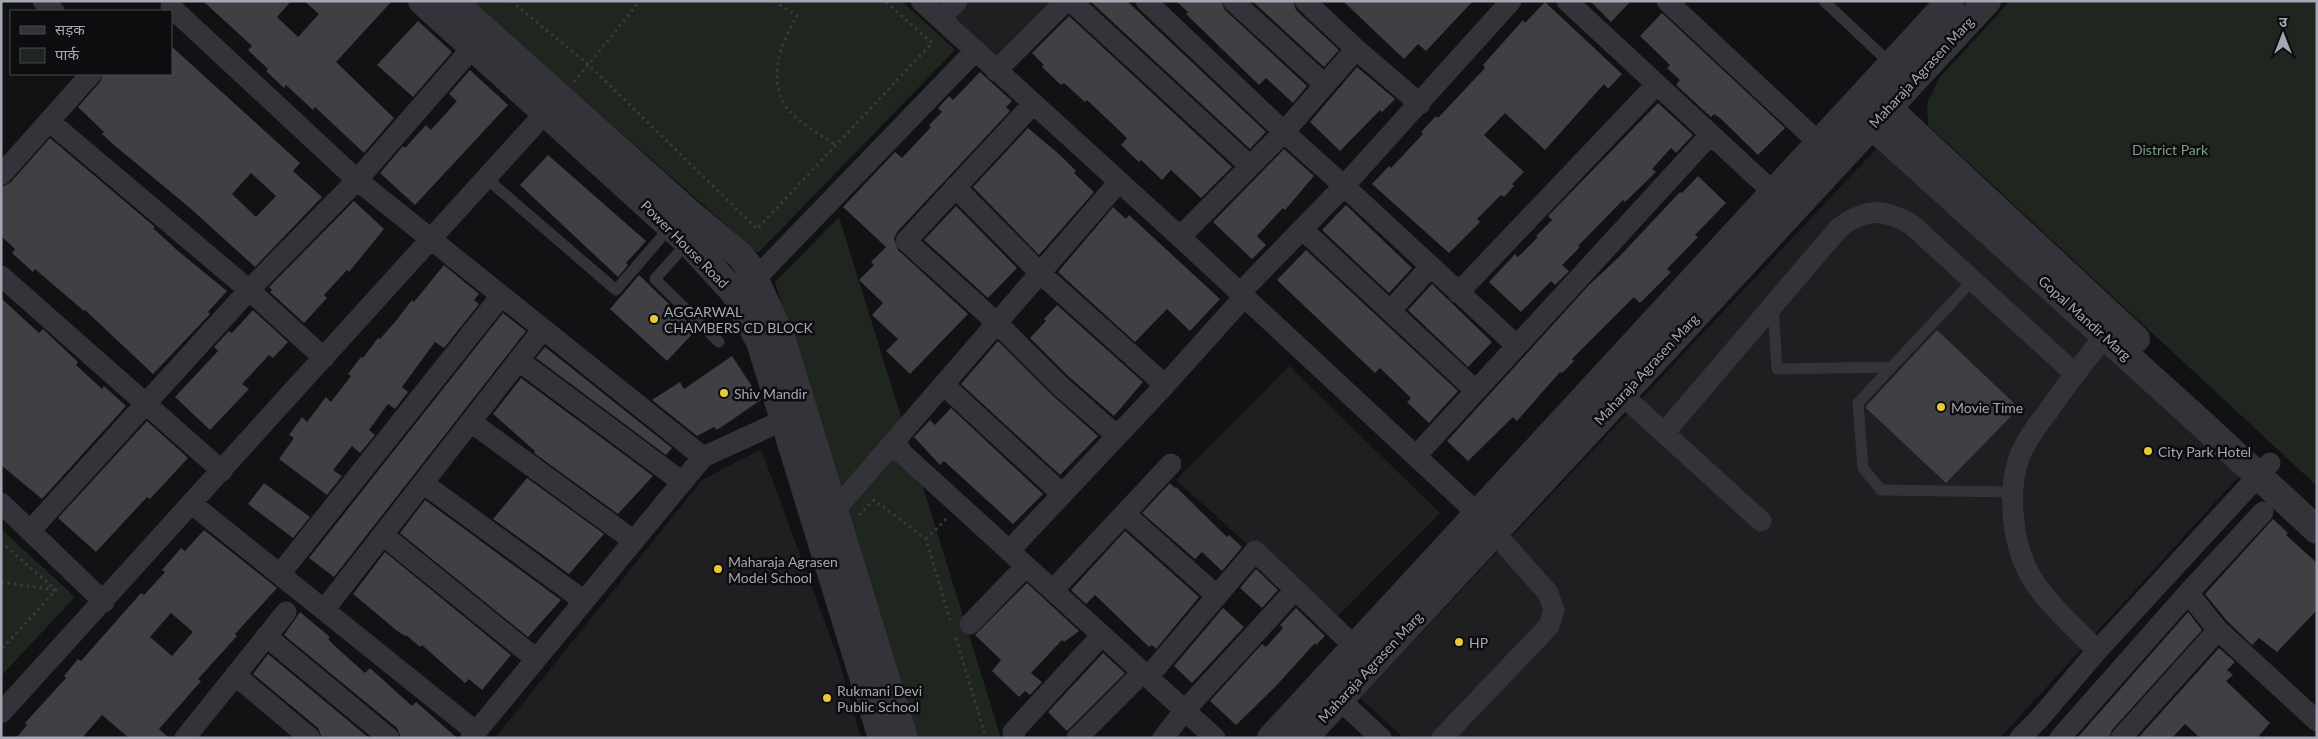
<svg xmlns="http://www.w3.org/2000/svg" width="2318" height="739" font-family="Lato,'Noto Sans Devanagari',sans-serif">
  <rect width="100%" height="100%" fill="#121214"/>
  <path fill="#1f1e21" d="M958 1H1053L997 57 952 16Z
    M1876 149 2241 474 2000 738H1404L1360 698Z
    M1289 366 1440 513 1327 627 1255 551 1176 480Z
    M761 449 838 658 861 738H495L702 480Z"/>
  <path fill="#1f2620" d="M471 1H902L955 50 758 253Z
    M2010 1H2317V486L1928 125 1927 103 1940 77Z
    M839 217 1001 738H918L775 282Z
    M1 529 75 597 1 676Z"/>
  <path fill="#3f3f44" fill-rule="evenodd" d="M203 1H291L277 17 298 37 319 14 304 1H392L336 62 394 118 364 153 315 107 313 110 286 85 284 88 266 71 268 69 248 50 252 46Z
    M1090 1H1127L1266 132 1250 149Z
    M1176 1H1221L1225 10 1307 86 1293 103 1266 78 1259 85 1186 14 1188 12Z
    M1252 1H1293L1296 10 1339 50 1324 67Z
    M1343 1H1473L1426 51 1418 44 1404 59Z
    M1590 1H1631L1611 22Z
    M1545 2 1622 74 1608 89 1604 84 1545 150 1505 113 1484 135 1524 172 1512 184 1514 186 1504 197 1501 195 1477 219 1480 222 1449 253 1372 184 1389 166 1391 168 1423 134 1421 132 1436 116 1438 118 1485 68 1483 65 1523 20 1525 23Z
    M1662 13 1785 128 1758 155 1720 118 1714 114 1711 117 1676 85 1680 80 1667 68 1670 65 1640 36Z
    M1069 16 1232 167 1201 198 1171 170 1162 180 1141 160 1139 162 1121 145 1127 138 1087 100 1085 102 1064 83 1061 85 1042 67 1044 65 1032 53Z
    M418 21 452 52 413 97 377 65Z
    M171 46 300 163 293 171 322 197 255 267 190 208 114 145 102 134 104 132 78 107 100 82 103 74H171ZM251 173 276 196 256 217 232 194Z
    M1357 67 1395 99 1382 112 1380 110 1340 151 1310 122Z
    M470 70 508 105 415 205 380 173 403 146 405 148 426 125 431 130 457 101 449 94Z
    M980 72 1012 101 1006 107 1010 111 897 232 894 239 898 250 968 314 910 374 886 351 898 339 872 315 883 303 859 280 874 265 871 262 886 247 843 207 895 152 902 158 931 127 929 125 942 112 938 108 949 96 953 100Z
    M1658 103 1693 135 1676 153 1671 148 1652 169 1656 172 1625 202 1623 200 1578 246 1580 247 1562 265 1569 271 1555 285 1551 281 1521 312 1489 282 1515 254 1518 257 1538 237 1536 236 1552 220 1548 216Z
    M1028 128 1060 155 1076 171 1074 173 1094 192 1039 255 973 187Z
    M50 138 155 227 153 228 178 251 227 291 208 312 210 314 153 374 85 310 84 311 35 269 33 272 12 253 15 249 1 236V187L10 183Z
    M1284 149 1314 176 1285 210 1283 208 1257 236 1266 245 1252 259 1213 222Z
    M548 155 646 241 626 263 628 265 618 277 520 185Z
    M1698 176 1726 203 1695 235 1698 237 1667 269 1671 272 1640 303 1634 297 1572 359 1574 361 1562 373 1560 372 1517 421 1513 417 1468 461 1447 441 1589 285 1618 258 1680 192 1682 193Z
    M354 201 384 229 349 272 347 270 324 295 327 298 304 323 270 292 272 290 269 287Z
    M1346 205 1412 268 1389 293 1322 230Z
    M956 206 1017 268 988 298 924 240Z
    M1113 207 1126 219 1129 215 1220 299 1190 331 1167 309 1135 342 1058 272Z
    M1306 250 1458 391 1429 423 1407 402 1411 398 1380 368 1375 373 1277 280Z
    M444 265 479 294 474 300 479 304 444 348 435 342 402 387 408 392 395 409 388 404 369 430 375 435 360 453 352 446 333 470 342 476 327 495 279 459 294 438 289 435 302 417 307 422 326 397 331 402 351 376 348 374 361 357 363 358 378 338 380 339 395 322 412 300 414 302Z
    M639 275 696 330 667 361 610 309Z
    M1432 284 1492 342 1468 367 1408 310Z
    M1 298 39 333 43 329 78 362 76 365 102 389 104 386 126 406 42 499 1 465Z
    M1057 305 1143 382 1114 416 1068 376 1030 338 1046 321 1044 319Z
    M253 310 288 342 273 358 269 355 242 384 249 389 210 430 175 397 218 351 214 347 229 331 232 333Z
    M503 313 526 331 334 577 309 558Z
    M1937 330 2019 408 1946 483 1866 408V406Z
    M998 341 1051 394 1098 436 1060 475 961 384Z
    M545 347 672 448 666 455 536 358Z
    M732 356 761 400 717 430 714 427 697 436 652 400 680 382 684 389Z
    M521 378 653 476 618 514 534 453 535 451 493 414Z
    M951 408 1043 494 1013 524 944 461 940 465 914 437 930 420 935 425Z
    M147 421 188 458 150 499 147 497 96 552 58 518Z
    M527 478 604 534 569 574 493 519Z
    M264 483 310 517 293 538 248 504Z
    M1170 483 1175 488 1176 487 1227 537 1229 535 1242 547 1222 571 1202 552 1195 559 1142 513Z
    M425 500 561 600 528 637 400 533Z
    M2273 519 2288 533 2286 535 2317 563V610L2277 652 2259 638 2252 645 2227 621 2205 594Z
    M204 530 277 588 235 634 237 636 198 679 201 681 159 729 169 738H129L102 715 82 738H16L27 725 25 723 66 678 64 676 78 659 81 661 141 593 144 595 165 572 162 570 181 548 185 551ZM171 613 193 632 172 656 150 637Z
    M1125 531 1199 597 1156 649 1152 645 1149 647 1095 595 1086 604 1071 590Z
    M385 552 511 655 482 690 469 679 465 683 422 645 420 647 406 635 405 636 396 630 353 594Z
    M1256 569 1278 590 1262 608 1240 588Z
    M1027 583 1079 631 1064 642 1062 640 1031 673 1042 682 1030 695 1025 691 1019 697 992 671 1001 660 975 635Z
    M1223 608 1244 627 1192 683 1174 666Z
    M1296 608 1325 636 1316 645 1315 643 1276 686 1236 725 1210 701 1262 644 1266 647 1283 628 1280 625Z
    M300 612 330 637 328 639 337 648 365 673 370 668 412 706 416 702 457 738H401L397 728 284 635Z
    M2188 612 2202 630 2112 730 2109 738H2077Z
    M2219 648 2235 662 2227 670 2233 675 2226 681 2270 723 2257 738H2200L2185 724 2172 738H2138Z
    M1103 653 1125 673 1067 731 1048 712Z
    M268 654 369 738H322L318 728 253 674Z"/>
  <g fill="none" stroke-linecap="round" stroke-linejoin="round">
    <path stroke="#393a3f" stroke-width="3" stroke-dasharray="2.5 4" stroke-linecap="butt" d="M511 1 589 65 757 229 932 43 885 1
      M774 1 797 16C782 42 768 74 784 104 792 118 823 137 836 145
      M574 82 640 1
      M859 515 874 500 926 539 950 620
      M926 539 947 518
      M1 542 56 590 1 650
      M1 582 55 590
      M956 638 986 738"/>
    <path stroke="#333339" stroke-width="11" d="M1824 1 1892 65
      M486 178 616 290 671 226
      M688 242 655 279 719 342
      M1973 280 1858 403 1863 468 1881 490 2013 492
      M1773 305 1777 369 1892 367"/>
    <path stroke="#333339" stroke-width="21" d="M43 1 54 11
      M921 1 1180 237 1478 514 1548 593 1554 610 1549 626 1442 738
      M1071 1 1250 166
      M1146 1 1284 132 1344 186 1516 345
      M1233 1 1325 85
      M1305 1 1356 49 1420 104
      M1567 1 1773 192
      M1667 1 1819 143
      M171 7 357 180 703 457
      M940 18 957 1
      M996 71 1066 1
      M1033 104 906 241 997 323 1059 385 1117 436
      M49 121 249 290 324 358
      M1 175 91 74
      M955 187 1040 273 1165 385
      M1302 229 1475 390
      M1180 237 1284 132 1356 49
      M1 276 222 471
      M742 287 756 278 975 51
      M1240 293 1344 186 1511 1
      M1458 293 1656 85
      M1390 311 1430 267
      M518 360 682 482
      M944 385 1062 494
      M1622 395 1664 433 1839 228C1866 208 1883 208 1912 225L2074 373
      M471 422 634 541
      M1664 433 1761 521
      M892 444 1215 738
      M1416 456 1710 135
      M423 483 584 601
      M1 503 104 602
      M192 504 476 732
      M834 511 1118 183
      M2263 512 2188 593 2218 630 2317 721
      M1125 514 1217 596
      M30 531 249 290 357 180 473 47
      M383 535 536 659
      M1009 551 1165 385 1244 297
      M280 574 501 296
      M1053 590 1171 464
      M324 610 543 329
      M970 624 1026 566
      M266 636 389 738
      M2097 651C2075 627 2048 605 2031 577 2011 543 2005 480 2025 445 2031 434 2039 423 2047 413 2068 382 2090 354 2114 325
      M235 675 310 738
      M1148 677 1255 551 1355 647
      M1328 689 1381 738
      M1 713 555 102
      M185 738 286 612
      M471 738 703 457 784 420
      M1015 738 1013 732 1102 635
      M1077 738 1143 672
      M1163 738 1185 710 1295 590
      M2020 738 2039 719 2097 651 2270 463
      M2060 738 2188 593
      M2121 738 2218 630"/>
    <path stroke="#333339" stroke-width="28" d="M422 1 688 242 734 292 760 342 882 738
      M452 1 689 213 741 256 749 267 780 334 904 738
      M1875 96 2136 339
      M1859 114 2200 422 2317 530
      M1271 738 1950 1
      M1304 738 1987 1"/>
  </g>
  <g fill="#eac734" stroke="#0d0d0f" stroke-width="2">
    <circle cx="654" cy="319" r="5"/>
    <circle cx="724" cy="393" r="5"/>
    <circle cx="1941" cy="407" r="5"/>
    <circle cx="2148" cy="451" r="5"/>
    <circle cx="718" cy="569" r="5"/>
    <circle cx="1459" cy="642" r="5"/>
    <circle cx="827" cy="698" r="5"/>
  </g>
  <g text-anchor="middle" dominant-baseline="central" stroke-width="5" stroke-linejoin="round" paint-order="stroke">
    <g font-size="14" fill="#a4a7b4" stroke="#0d0d0f">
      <text transform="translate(1921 72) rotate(-47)">Maharaja Agrasen Marg</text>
      <text transform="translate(685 244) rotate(45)">Power House Road</text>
      <text transform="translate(2085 318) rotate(42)">Gopal Mandir Marg</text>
      <text transform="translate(1646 369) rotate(-47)">Maharaja Agrasen Marg</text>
      <text transform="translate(1370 667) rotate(-47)">Maharaja Agrasen Marg</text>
    </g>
    <g font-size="14" fill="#7c9e83" stroke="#0d0d0f">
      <text x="2170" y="149">District Park</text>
    </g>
    <g font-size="14" fill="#a4a7b4" stroke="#0d0d0f" text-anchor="start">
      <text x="664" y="311">AGGARWAL<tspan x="664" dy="16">CHAMBERS CD BLOCK</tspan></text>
      <text x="734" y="393">Shiv Mandir</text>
      <text x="1951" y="407">Movie Time</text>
      <text x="2158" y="451">City Park Hotel</text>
      <text x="728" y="561">Maharaja Agrasen<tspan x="728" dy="16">Model School</tspan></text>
      <text x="1469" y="642">HP</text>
      <text x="837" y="690">Rukmani Devi<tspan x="837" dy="16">Public School</tspan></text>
    </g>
  </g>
  <rect width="2318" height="739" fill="none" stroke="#a4a7b4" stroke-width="5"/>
  <rect x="10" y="10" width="162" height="65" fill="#0d0d0f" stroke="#494b51"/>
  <rect x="20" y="26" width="25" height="8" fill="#333339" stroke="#494b51"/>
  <text x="55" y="35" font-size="15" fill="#a4a7b4">सड़क</text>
  <rect x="20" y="48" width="25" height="15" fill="#1f2620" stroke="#494b51"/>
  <text x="55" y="60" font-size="15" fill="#a4a7b4">पार्क</text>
  <g transform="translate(2283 35)" stroke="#0d0d0f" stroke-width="4" paint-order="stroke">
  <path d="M0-4L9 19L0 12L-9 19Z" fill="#a4a7b4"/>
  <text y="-8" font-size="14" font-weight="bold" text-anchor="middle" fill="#a4a7b4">उ</text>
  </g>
</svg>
